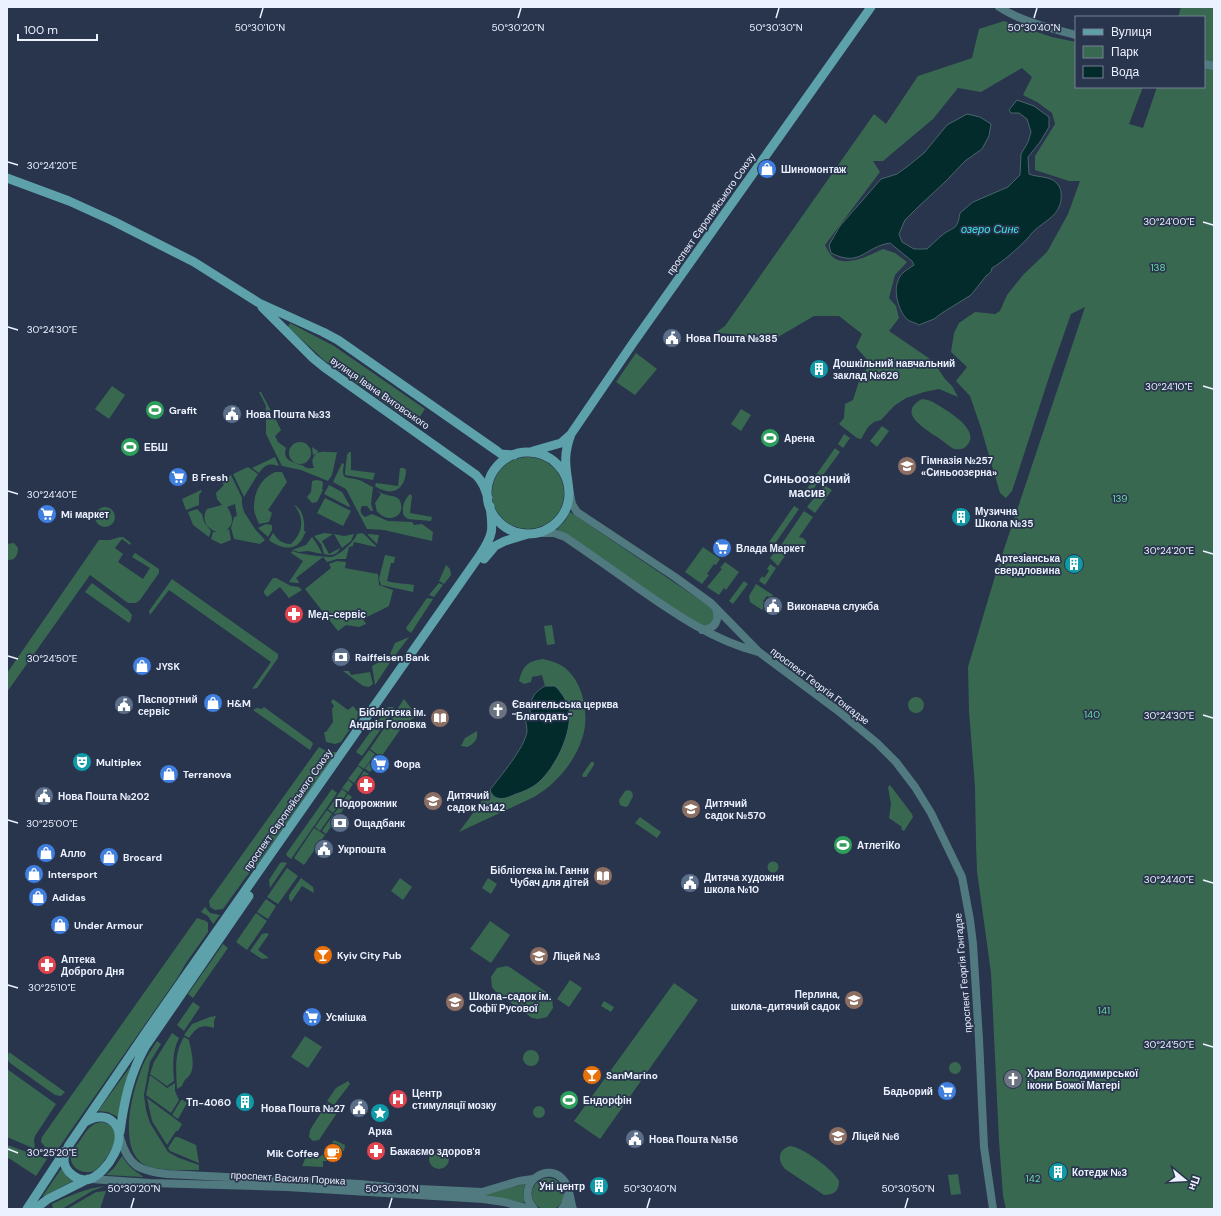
<svg xmlns="http://www.w3.org/2000/svg" width="1221" height="1216" font-family="'DM Sans',sans-serif">
  <rect width="100%" height="100%" fill="#29344d"/>
  <path fill="#386950" d="M1181 7H1214V1209H1006L1003 1196 999 1141 991 973 977 871 976 843 975 787 969 711 968 667 996 573 1085 307 1071 314 1051 371 1012 491 1006 498 1000 493 981 428 970 396 956 381 967 367 951 352 954 333 959 323 975 312 995 314 1000 311 1007 295 1023 275 1047 252 1068 214 1080 181H1069L1035 170V156L1055 124 1052 113 1037 102 1023 95 1032 77 1022 68 981 92 958 88 933 119 883 161H873L880 172 825 245C827 249 830 255 834 258 847 267 870 255 883 249L895 253 907 262 895 275 889 298 896 306 899 318 889 331 933 361 945 379 952 386 958 397 939 389 924 392 906 398 894 406 881 420 874 422 868 427 861 439 857 438 839 424 844 418 845 404 853 400 859 381 870 363 856 347 862 334 839 316H814L773 340 763 342 735 334 715 333 725 326 874 114 886 124 918 76 972 58 979 29 1004 21 1052 37 1076 42V87H1143L1129 124 1143 128 1157 87H1204V17H1178Z
    M290 323 334 346 425 409 415 424 325 361 288 327Z
    M636 353 657 369 635 395 616 382Z
    M112 386 125 395 109 419 95 409Z
    M259 392H261L271 411 267 414H265L266 406Z
    M922 399 928 400 933 402C944 409 980 428 968 444 965 449 960 450 954 449 947 445 941 439 934 435 921 426 898 412 922 399Z
    M741 409 751 415 741 431 731 424Z
    M269 415 270 418H275L281 430 275 436 278 442 286 448C282 460 292 462 301 465 304 465 305 468 307 468 309 469 312 468 314 468 312 462 311 459 316 454L313 455 312 447 318 451 317 453C324 450 330 453 337 452L332 475 328 481 301 470 282 466 266 434V417Z
    M882 426 889 431 877 447 870 441Z
    M844 434 850 438 843 448 838 444Z
    M289 453a11 11 0 1 1 22 0a11 11 0 1 1-22 0Z
    M835 448 840 452 821 478 816 475Z
    M349 452H351V470L375 473 373 480 345 475V472L347 455Z
    M492 493a36 36 0 1 1 72 0a36 36 0 1 1-72 0Z
    M275 457 279 466C270 463 265 464 259 473L252 468Z
    M342 463 344 464C341 481 345 476 359 480 363 481 368 485 373 487L371 504 373 511H371L367 506H362C359 511 361 514 365 517L372 514 388 521 412 522 414 525 422 524 433 532 432 541 384 530 367 529 346 489 333 482Z
    M248 467 258 474 244 497 233 474Z
    M400 468H404L406 470C406 489 392 498 375 486L376 483 398 486Z
    M275 472H282L287 482 268 510 272 513 269 522 259 524C257 519 254 513 254 508 254 492 260 479 275 472Z
    M231 475 242 498V504L244 512 255 529 265 540 260 544 234 539 231 528 234 517 237 516 235 504 227 507C234 517 235 527 222 532L229 529 231 540 221 544 211 539 213 532H217C206 528 201 519 207 509L222 505 217 499 216 493 224 485 221 481Z
    M815 478 819 481 806 500 801 496Z
    M316 480 322 481 323 484 322 489 323 490 317 502 312 503 307 497 311 492 312 481Z
    M329 485 342 492 350 506 349 507 324 494Z
    M824 485 832 490 815 513 807 507Z
    M375 489C379 492 382 494 387 495 393 497 399 495 401 504 404 518 387 523 378 512H377L375 503 381 494Z
    M201 490 202 491 199 495V505L186 510 182 499Z
    M410 494 412 496 410 513 432 517 431 521 408 519 404 516C401 509 404 500 410 494Z
    M325 498 351 511 343 526 317 513Z
    M294 505C303 509 305 522 304 531H306C304 535 302 540 299 543 292 552 276 546 269 540L273 533C278 540 282 544 291 544 303 533 305 518 294 505Z
    M794 506 799 509 774 545 769 542Z
    M95 517a10 10 0 1 1 20 0a10 10 0 1 1-20 0Z
    M197 509 202 514 204 522 211 531 209 537 193 525 188 512Z
    M804 511 813 517 799 537 803 538 806 541V548L799 552 794 551 791 547 778 566 770 558 774 553 775 554Z
    M570 512 709 606 715 613 712 624 701 627 557 529 565 521Z
    M266 524 272 525V530L268 537 258 528Z
    M324 533 333 534 322 541 329 554 340 548C338 555 331 556 324 554L321 544 314 536Z
    M362 533 365 535 376 546V547L354 542 353 546 349 547 346 559H337L327 562 323 557 296 578 299 582 298 583 289 582 303 561 291 553 292 551C299 554 324 557 331 557 339 556 354 542 357 534Z
    M334 534 344 536 354 534 351 541 342 548Z
    M368 534 379 535 377 544 368 535Z
    M120 537H123L131 543 130 545 122 539 115 548 123 554 118 562 143 579 150 568 132 557 135 553 159 569V573L140 600 136 603H128L90 575 7 692V673L99 540H110Z
    M312 537C314 539 321 550 322 554L308 551 299 552 292 550 306 545Z
    M14 543 18 548C18 555 15 561 7 560V544Z
    M703 547 720 559 716 565 714 564 707 574 709 575 702 584 685 572Z
    M385 555 395 557 394 563H391L387 581C396 584 405 583 414 585L413 592 381 585 379 579Z
    M337 561 346 562 345 568 378 574 379 585 393 590 389 606 363 619 366 624 359 627 346 625 338 631 305 589 331 568 329 564Z
    M725 562 739 572 726 590 724 588 719 595 707 587 722 569 720 568Z
    M770 564 776 568 765 585 759 581 762 576 764 578 769 571 767 569Z
    M446 565 450 569 451 575 444 584 439 581Z
    M273 578H276L291 586 299 587 302 590 289 598 280 587 267 597 264 593V591Z
    M172 579 278 654V658L257 688 252 689 271 662 169 590 150 615 149 611Z
    M744 581 748 584 733 604 729 601Z
    M92 583 128 610 132 615 131 620 129 623 85 592Z
    M439 583 443 585 434 597 429 595Z
    M756 584 773 595 771 598 767 596 763 601 766 604 762 610 750 602 749 596Z
    M427 598 433 599 411 633 407 630 406 628Z
    M552 625 555 644 547 645 544 626Z
    M409 637 394 657 390 654 395 643Z
    M390 656 393 658 375 685 372 666Z
    M543 659C551 661 559 663 565 668 584 683 590 717 582 739 574 763 556 784 534 797L459 832 490 790 494 797 507 798 537 784 551 767 555 686H545L542 675 532 677 531 682 524 684 519 681C523 666 527 661 543 659Z
    M343 671H349L351 675 370 672 373 684 369 687 363 686Z
    M908 705a8 8 0 1 1 16 0a8 8 0 1 1-16 0Z
    M333 699 348 710 353 706 358 712 357 719 341 742 335 744 326 742 324 732H326L333 722 332 709 334 706 331 702Z
    M404 699 417 716 404 724 381 757 370 749Z
    M264 707 312 742 313 744 310 750 253 710 257 708 262 709Z
    M388 707H393L395 709 362 756 356 752Z
    M477 731C478 739 475 743 468 747L461 746 465 738Z
    M319 747 328 752H337L257 865 246 877 223 909 215 910 210 907 209 901Z
    M369 750 375 754 364 769 358 765Z
    M375 755 380 758 370 772 365 769Z
    M591 762H594V765L586 777H583L582 775Z
    M358 766 363 770 354 783 348 779Z
    M364 771 369 774 359 787 355 784Z
    M348 780 353 784 348 792 342 788Z
    M890 785 912 814 913 817 904 831 901 829 902 827 889 818 891 804 888 787Z
    M332 789 337 793 291 859 287 856 286 854Z
    M342 789 347 793 333 813 328 809Z
    M629 790 632 792 633 796 628 806 625 807 620 805 619 800 625 791Z
    M348 794 352 797 338 817 334 814Z
    M327 810 332 814 320 831 315 827Z
    M333 815 337 818 326 834 322 831Z
    M640 817 661 832 657 838 635 823Z
    M314 828 325 835 304 865 294 858Z
    M767.5 867a5.5 5.5 0 1 1 11 0a5.5 5.5 0 1 1-11 0Z
    M283 862 287 863 270 888 269 880 280 863Z
    M287 868 298 876 278 904 267 897Z
    M301 878 313 887 314 893 302 886 291 902 289 899V895Z
    M400 878 412 887 403 900 391 891Z
    M488 878 497 884 491 894 482 888Z
    M266 899 276 906 268 919 257 912Z
    M205 907 210 913 220 915 213 924 208 916 201 912Z
    M256 913 267 921 247 950 236 942Z
    M197 918 206 921 208 923V932L186 963 178 977 58 1149 45 1147 41 1142 42 1137Z
    M490 921 510 935 491 963 470 949Z
    M266 933 269 934 258 950 269 958 262 959 250 951 262 934Z
    M223 944 228 948 193 998 188 994Z
    M507 966 511 968 549 994 552 998 553 1008 547 1017 538 1019 532 1018 495 991 492 987 491 977 497 968Z
    M570 980 582 988 569 1007 557 999Z
    M674 983 698 1000 600 1139 574 1121Z
    M604 1001 614 1007 611 1012 601 1006Z
    M193 1002 200 1007 184 1031 177 1025Z
    M216 1016 214 1021V1028C201 1024 197 1027 189 1038L184 1035 192 1024 210 1017Z
    M172 1033 179 1038C172 1052 173 1066 174 1081L167 1086 150 1074 154 1062Z
    M305 1036 322 1047 308 1068 291 1057Z
    M184 1037 189 1040C191 1050 195 1063 191 1073 188 1079 185 1077 182 1086L177 1089C176 1070 174 1053 184 1037Z
    M157 1041 161 1044 150 1062 144 1095 146 1110 150 1123 168 1152 179 1158 199 1165V1170C185 1170 156 1171 145 1165 116 1149 133 1088 143 1065 146 1057 152 1049 157 1041Z
    M523 1058a8 8 0 1 1 16 0a8 8 0 1 1-16 0Z
    M9 1052 65 1092 61 1096 55 1095 10 1063 7 1059Z
    M949 1068a6 6 0 1 1 12 0a6 6 0 1 1-12 0Z
    M130 1067 118 1117 108 1112 98 1111Z
    M7 1069 56 1104 35 1136 34 1140 35 1149 7 1137Z
    M150 1075 167 1088 175 1083V1091L179 1100 171 1113 146 1095Z
    M348 1081 350 1084 334 1105 327 1101 336 1088Z
    M147 1098 182 1124 178 1131H176L167 1145 152 1121Z
    M181 1100H183L187 1103 178 1119 172 1115Z
    M327 1103 339 1110 319 1140 313 1141 309 1137 310 1130Z
    M533 1112a6 6 0 1 1 12 0a6 6 0 1 1-12 0Z
    M102 1122 108 1124 116 1131C115 1136 115 1142 113 1146 111 1152 99 1169 94 1171 82 1176 66 1165 72 1152 74 1147 79 1143 81 1139 87 1130 91 1123 102 1122Z
    M873 1130 882 1136 878 1142 869 1136Z
    M175 1137H178L196 1145 199 1163 170 1151 168 1148Z
    M334 1140 345 1145 344 1151H335L334 1154H328V1161H323V1167L302 1166 306 1157C309 1157 311 1158 313 1158 323 1159 329 1147 334 1140Z
    M7 1145 47 1159 36 1176 7 1157Z
    M790 1146C802 1147 834 1170 839 1181 839 1191 834 1195 824 1195L785 1169C777 1160 778 1150 790 1146Z
    M429 1159a10 10 0 1 1 20 0a10 10 0 1 1-20 0Z
    M122 1156C128 1166 134 1171 144 1177L106 1175 114 1168Z
    M61 1169 69 1179 73 1181 42 1197Z
    M958 1174 961 1194 951 1195 948 1175Z
    M532 1194a16 16 0 1 1 32 0a16 16 0 1 1-32 0Z
    M525 1184 523 1194 527 1203 481 1195Z
    M105 1186 92 1191 62 1209H53L52 1204C71 1195 84 1189 105 1186Z
    M106 1191 100 1209H67L96 1192Z"/>
  <path fill="#042b2c" stroke="#49666b" d="M1017 100 1034 106 1049 117V127L1040 142 1028 157 1029 174C1038 178 1053 175 1059 186 1062 191 1062 201 1059 207 1055 217 1044 222 1035 230 1032 232 1030 236 1027 239 1017 249 1004 261 992 268L991 272 986 276 971 295 942 313 934 319 919 325C916 323 911 322 908 320 899 313 893 291 898 281 900 273 907 270 914 265L912 261 890 243C864 247 861 268 831 253L829 245 840 226 881 179 897 174 908 166 924 153 947 125 967 114 980 117 991 124 989 136 982 149 965 161 945 182 917 208 905 220 899 234 902 242 914 249H927C932 245 936 240 941 236 953 226 957 232 960 213L973 202 1008 187 1020 175 1021 154 1028 142 1031 132 1027 119 1019 113H1011L1009 110Z
    M545 686H555C561 692 567 700 569 709 573 733 555 768 538 783 532 788 523 792 516 794 509 797 502 801 495 797 493 796 491 793 490 790 500 776 525 748 527 731 527 727 526 723 525 719L530 717C530 701 531 694 545 686Z"/>
  <g fill="none" stroke-linecap="round" stroke-linejoin="round">
    <path stroke="#517a80" stroke-width="8" d="M999 7C1022 22 1050 28 1076 35
      M1204 64 1214 66
      M569 489 572 504 577 512 675 577 711 603 759 652 837 710 877 743 896 762 915 787 931 813 962 877 970 920 973 944 979 1039 984 1147 993 1209
      M537 533H554L565 537C590 554 614 571 638 588 675 614 713 640 758 652
      M702 630C715 629 720 621 716 608
      M120 1137C128 1166 139 1171 167 1174L360 1184 399 1188 482 1192 519 1181 533 1179
      M91 1179 150 1183 287 1187 483 1199 504 1202 531 1209
      M534 1209C513 1185 549 1158 565 1182 570 1189 570 1200 573 1209
      M562 1209 565 1205 568 1195"/>
    <path stroke="#5da1aa" stroke-width="9" d="M7 178 69 201 113 221 194 262 259 303 323 332 338 340 497 451 501 454 514 455
      M262 307 313 358 324 367 476 475C483 482 485 489 488 498
      M533 451 561 443 570 435
      M487 493a41 41 0 1 1 82 0a41 41 0 1 1-82 0Z
      M568 482C565 464 564 452 571 434L633 343 871 7
      M484 559 495 546 505 541 528 534
      M85 1122C94 1117 105 1114 113 1122 130 1137 107 1173 90 1179 79 1183 64 1172 64 1160 64 1154 67 1150 69 1145L149 1028 480 555C494 534 493 530 490 506
      M120 1132C124 1101 130 1074 145 1047L249 896
      M27 1209 65 1151
      M35 1209 48 1199 88 1179"/>
  </g>
  <path fill="none" stroke="#ebf1ff" stroke-width="1.5" d="M260 18 263 8M518 18 521 8M776 18 779 8M1034 18 1037 8M8 162 18 165M1203 222 1213 225M8 327 18 330M1203 386 1213 389M8 491 18 494M1203 551 1213 554M8 656 18 659M1203 715 1213 718M8 820 18 823M1203 880 1213 883M8 985 18 988M1203 1044 1213 1047M8 1149 18 1153M131 1208 134 1198M389 1208 392 1198M647 1208 650 1198M905 1208 908 1198"/>
  <defs>
    <symbol id="shop-disc" viewBox="-11 -11 22 22"><circle r="9.5" fill="#3f7fe0" stroke="#29344d"/><path d="M-5-2.5h2.3a2.7 3.5 0 0 1 5.4 0H5L5.5 6h-11ZM-1.5-2.5h3a1.5 2.3 0 0 0-3 0Z" fill="#fff"/></symbol>
    <symbol id="civic-disc" viewBox="-11 -11 22 22"><circle r="9.5" fill="#5c6f8a" stroke="#29344d"/><path d="M-.6-6.5H3V-4.5H.6V-3L4-1V1h2V6H-6V1h2V-1L-.6-3ZM-1.2 2.5V6h2.4V2.5Z" fill="#fff"/></symbol>
    <symbol id="building-disc" viewBox="-11 -11 22 22"><circle r="9.5" fill="#0f9aa8" stroke="#29344d"/><path d="M-4-6H4V6H1V3H-1V6H-4ZM-2.5-4.3h1.7v1.8h-1.7ZM.8-4.3h1.7v1.8H.8ZM-2.5-1h1.7V.8h-1.7ZM.8-1h1.7V.8H.8Z" fill="#fff"/></symbol>
    <symbol id="stadium-disc" viewBox="-11 -11 22 22"><circle r="9.5" fill="#2e9e5b" stroke="#29344d"/><path d="M0-5a6.5 5 0 1 0 0 10a6.5 5 0 1 0 0-10ZM-3.5-1.8h7v3.6h-7Z" fill="#fff"/></symbol>
    <symbol id="school-disc" viewBox="-11 -11 22 22"><circle r="9.5" fill="#8d6e63" stroke="#29344d"/><path d="M0-5L7-2L0 1L-7-2ZM-4 1L0 2.5L4 1V4Q0 6-4 4Z" fill="#fff"/></symbol>
    <symbol id="supermarket-disc" viewBox="-11 -11 22 22"><circle r="9.5" fill="#3f7fe0" stroke="#29344d"/><path d="M-6-5.5h2.5l.6 2H6L4.5 2H-2.5L-4.4-4H-6ZM-1.5 3.2a1.3 1.3 0 1 0 .1 0ZM3 3.2a1.3 1.3 0 1 0 .1 0Z" fill="#fff"/></symbol>
    <symbol id="pharmacy-disc" viewBox="-11 -11 22 22"><circle r="9.5" fill="#e0444e" stroke="#29344d"/><path d="M-2-6h4v4h4v4h-4v4h-4v-4h-4v-4h4Z" fill="#fff"/></symbol>
    <symbol id="bank-disc" viewBox="-11 -11 22 22"><circle r="9.5" fill="#5c6f8a" stroke="#29344d"/><path d="M-6-4H6V4H-6ZM0-2.3a2.3 2.3 0 1 0 0 4.6a2.3 2.3 0 1 0 0-4.6Z" fill="#fff"/></symbol>
    <symbol id="church-disc" viewBox="-11 -11 22 22"><circle r="9.5" fill="#6b7280" stroke="#29344d"/><path d="M-1.2-6h2.4v3.5h3.3v2.4h-3.3V6h-2.4V-.1h-3.3v-2.4h3.3Z" fill="#fff"/></symbol>
    <symbol id="library-disc" viewBox="-11 -11 22 22"><circle r="9.5" fill="#8d6e63" stroke="#29344d"/><path d="M-6-4Q-3-5.5-.7-3.5V5Q-3 3-6 4ZM6-4Q3-5.5 .7-3.5V5Q3 3 6 4Z" fill="#fff"/></symbol>
    <symbol id="theatre-disc" viewBox="-11 -11 22 22"><circle r="9.5" fill="#0f9aa8" stroke="#29344d"/><path d="M-5-5.5Q0-4 5-5.5V0Q5 5 0 6Q-5 5-5 0ZM-3.3-2.5H-1v1.5H-3.3ZM1-2.5H3.3v1.5H1ZM-2.8 1Q0 5.5 2.8 1Z" fill="#fff"/></symbol>
    <symbol id="bar-disc" viewBox="-11 -11 22 22"><circle r="9.5" fill="#e8710a" stroke="#29344d"/><path d="M-6-5H6L.8 .8V4.5H3.5V6h-7V4.5H-.8V.8Z" fill="#fff"/></symbol>
    <symbol id="hospital-disc" viewBox="-11 -11 22 22"><circle r="9.5" fill="#e0444e" stroke="#29344d"/><path d="M-5-5h3v3.5h4V-5h3V5h-3V1.5h-4V5h-3Z" fill="#fff"/></symbol>
    <symbol id="sight-disc" viewBox="-11 -11 22 22"><circle r="9.5" fill="#0f9aa8" stroke="#29344d"/><path d="M0-6L1.8-2.2L6-1.7L2.9 1.2L3.7 5.4L0 3.3L-3.7 5.4L-2.9 1.2L-6-1.7L-1.8-2.2Z" fill="#fff"/></symbol>
    <symbol id="cafe-disc" viewBox="-11 -11 22 22"><circle r="9.5" fill="#e8710a" stroke="#29344d"/><path d="M-5.5-4.5H6V0H3Q3 3.5 0 3.5H-2.5Q-5.5 3.5-5.5 0ZM3-3.2v2h1.7v-2ZM-6 4.5H4V6H-6Z" fill="#fff"/></symbol>
  </defs>
  <g fill-rule="evenodd">
    <use href="#shop-disc" x="756" y="158" width="22" height="22"/>
    <use href="#civic-disc" x="661" y="327" width="22" height="22"/>
    <use href="#building-disc" x="808" y="358" width="22" height="22"/>
    <use href="#stadium-disc" x="144" y="399" width="22" height="22"/>
    <use href="#civic-disc" x="221" y="403" width="22" height="22"/>
    <use href="#stadium-disc" x="759" y="427" width="22" height="22"/>
    <use href="#stadium-disc" x="119" y="436" width="22" height="22"/>
    <use href="#school-disc" x="896" y="455" width="22" height="22"/>
    <use href="#supermarket-disc" x="167" y="466" width="22" height="22"/>
    <use href="#supermarket-disc" x="36" y="503" width="22" height="22"/>
    <use href="#building-disc" x="950" y="506" width="22" height="22"/>
    <use href="#supermarket-disc" x="711" y="537" width="22" height="22"/>
    <use href="#building-disc" x="1063" y="553" width="22" height="22"/>
    <use href="#civic-disc" x="762" y="595" width="22" height="22"/>
    <use href="#pharmacy-disc" x="283" y="603" width="22" height="22"/>
    <use href="#bank-disc" x="330" y="646" width="22" height="22"/>
    <use href="#shop-disc" x="131" y="655" width="22" height="22"/>
    <use href="#shop-disc" x="202" y="692" width="22" height="22"/>
    <use href="#civic-disc" x="113" y="694" width="22" height="22"/>
    <use href="#church-disc" x="487" y="699" width="22" height="22"/>
    <use href="#library-disc" x="429" y="707" width="22" height="22"/>
    <use href="#theatre-disc" x="71" y="751" width="22" height="22"/>
    <use href="#supermarket-disc" x="369" y="753" width="22" height="22"/>
    <use href="#shop-disc" x="158" y="763" width="22" height="22"/>
    <use href="#pharmacy-disc" x="355" y="774" width="22" height="22"/>
    <use href="#civic-disc" x="33" y="785" width="22" height="22"/>
    <use href="#school-disc" x="422" y="790" width="22" height="22"/>
    <use href="#school-disc" x="680" y="798" width="22" height="22"/>
    <use href="#bank-disc" x="329" y="812" width="22" height="22"/>
    <use href="#stadium-disc" x="832" y="834" width="22" height="22"/>
    <use href="#civic-disc" x="313" y="838" width="22" height="22"/>
    <use href="#shop-disc" x="35" y="842" width="22" height="22"/>
    <use href="#shop-disc" x="98" y="846" width="22" height="22"/>
    <use href="#shop-disc" x="23" y="863" width="22" height="22"/>
    <use href="#library-disc" x="592" y="865" width="22" height="22"/>
    <use href="#civic-disc" x="679" y="872" width="22" height="22"/>
    <use href="#shop-disc" x="27" y="886" width="22" height="22"/>
    <use href="#shop-disc" x="49" y="914" width="22" height="22"/>
    <use href="#bar-disc" x="312" y="944" width="22" height="22"/>
    <use href="#school-disc" x="528" y="945" width="22" height="22"/>
    <use href="#pharmacy-disc" x="36" y="954" width="22" height="22"/>
    <use href="#school-disc" x="843" y="989" width="22" height="22"/>
    <use href="#school-disc" x="444" y="991" width="22" height="22"/>
    <use href="#supermarket-disc" x="301" y="1006" width="22" height="22"/>
    <use href="#bar-disc" x="581" y="1064" width="22" height="22"/>
    <use href="#church-disc" x="1002" y="1068" width="22" height="22"/>
    <use href="#supermarket-disc" x="936" y="1080" width="22" height="22"/>
    <use href="#hospital-disc" x="387" y="1088" width="22" height="22"/>
    <use href="#stadium-disc" x="558" y="1089" width="22" height="22"/>
    <use href="#building-disc" x="234" y="1091" width="22" height="22"/>
    <use href="#civic-disc" x="348" y="1097" width="22" height="22"/>
    <use href="#sight-disc" x="369" y="1102" width="22" height="22"/>
    <use href="#school-disc" x="827" y="1125" width="22" height="22"/>
    <use href="#civic-disc" x="624" y="1128" width="22" height="22"/>
    <use href="#pharmacy-disc" x="365" y="1140" width="22" height="22"/>
    <use href="#cafe-disc" x="322" y="1142" width="22" height="22"/>
    <use href="#building-disc" x="1047" y="1161" width="22" height="22"/>
    <use href="#building-disc" x="588" y="1175" width="22" height="22"/>
  </g>
  <g text-anchor="middle" dominant-baseline="central" stroke-width="3.5" stroke-linejoin="round" paint-order="stroke">
    <g font-size="10" font-weight="bold" fill="#ebf1ff" stroke="#29344d" text-anchor="start">
      <text x="781" y="169">Шиномонтаж</text>
      <text x="686" y="338">Нова Пошта №385</text>
      <text x="833" y="363">Дошкільний навчальний<tspan x="833" dy="12">заклад №626</tspan></text>
      <text x="169" y="410">Grafit</text>
      <text x="246" y="414">Нова Пошта №33</text>
      <text x="784" y="438">Арена</text>
      <text x="144" y="447">ЕБШ</text>
      <text x="921" y="460">Гімназія №257<tspan x="921" dy="12">«Синьоозерна»</tspan></text>
      <text x="192" y="477">B Fresh</text>
      <text x="975" y="511">Музична<tspan x="975" dy="12">Школа №35</tspan></text>
      <text x="61" y="514">Mi маркет</text>
      <text x="736" y="548">Влада Маркет</text>
      <text x="1060" y="558" text-anchor="end">Артезіанська<tspan x="1060" dy="12">свердловина</tspan></text>
      <text x="787" y="606">Виконавча служба</text>
      <text x="308" y="614">Мед-сервіс</text>
      <text x="355" y="657">Raiffeisen Bank</text>
      <text x="156" y="666">JYSK</text>
      <text x="138" y="699">Паспортний<tspan x="138" dy="12">сервіс</tspan></text>
      <text x="227" y="703">H&amp;M</text>
      <text x="512" y="704">Євангельська церква<tspan x="512" dy="12">''Благодать''</tspan></text>
      <text x="426" y="712" text-anchor="end">Бібліотека ім.<tspan x="426" dy="12">Андрія Головка</tspan></text>
      <text x="96" y="762">Multiplex</text>
      <text x="394" y="764">Фора</text>
      <text x="183" y="774">Terranova</text>
      <text x="447" y="795">Дитячий<tspan x="447" dy="12">садок №142</tspan></text>
      <text x="58" y="796">Нова Пошта №202</text>
      <text x="366" y="803" text-anchor="middle">Подорожник</text>
      <text x="705" y="803">Дитячий<tspan x="705" dy="12">садок №570</tspan></text>
      <text x="354" y="823">Ощадбанк</text>
      <text x="857" y="845">АтлетіКо</text>
      <text x="338" y="849">Укрпошта</text>
      <text x="60" y="853">Алло</text>
      <text x="123" y="857">Brocard</text>
      <text x="589" y="870" text-anchor="end">Бібліотека ім. Ганни<tspan x="589" dy="12">Чубач для дітей</tspan></text>
      <text x="48" y="874">Intersport</text>
      <text x="704" y="877">Дитяча художня<tspan x="704" dy="12">школа №10</tspan></text>
      <text x="52" y="897">Adidas</text>
      <text x="74" y="925">Under Armour</text>
      <text x="337" y="955">Kyiv City Pub</text>
      <text x="553" y="956">Ліцей №3</text>
      <text x="61" y="959">Аптека<tspan x="61" dy="12">Доброго Дня</tspan></text>
      <text x="840" y="994" text-anchor="end">Перлина,<tspan x="840" dy="12">школа-дитячий садок</tspan></text>
      <text x="469" y="996">Школа-садок ім.<tspan x="469" dy="12">Софії Русової</tspan></text>
      <text x="326" y="1017">Усмішка</text>
      <text x="1027" y="1073">Храм Володимирської<tspan x="1027" dy="12">ікони Божої Матері</tspan></text>
      <text x="606" y="1075">SanMarino</text>
      <text x="933" y="1091" text-anchor="end">Бадьорий</text>
      <text x="412" y="1093">Центр<tspan x="412" dy="12">стимуляції мозку</tspan></text>
      <text x="583" y="1100">Ендорфін</text>
      <text x="231" y="1102" text-anchor="end">Тп-4060</text>
      <text x="345" y="1108" text-anchor="end">Нова Пошта №27</text>
      <text x="380" y="1131" text-anchor="middle">Арка</text>
      <text x="852" y="1136">Ліцей №6</text>
      <text x="649" y="1139">Нова Пошта №156</text>
      <text x="390" y="1151">Бажаємо здоров'я</text>
      <text x="319" y="1153" text-anchor="end">Mik Coffee</text>
      <text x="1072" y="1172">Котедж №3</text>
      <text x="585" y="1186" text-anchor="end">Уні центр</text>
    </g>
    <g font-size="10" fill="#ebf1ff" stroke="#29344d">
      <text transform="translate(711 214) rotate(-55)">проспект Європейського Союзу</text>
      <text transform="translate(380 393) rotate(35)">вулиця Івана Виговського</text>
      <text transform="translate(820 686) rotate(37)">проспект Георгія Гонгадзе</text>
      <text transform="translate(288 810) rotate(-55)">проспект Європейського Союзу</text>
      <text transform="translate(963 973) rotate(-95)">проспект Георгія Гонгадзе</text>
      <text transform="translate(288 1178) rotate(3)">проспект Василя Порика</text>
    </g>
    <g font-size="10" fill="#69dba3" stroke="#29344d">
      <text x="1158" y="267">138</text>
      <text x="1120" y="498">139</text>
      <text x="1092" y="714">140</text>
      <text x="1104" y="1010">141</text>
      <text x="1033" y="1178">142</text>
    </g>
    <g font-size="11" font-style="italic" fill="#3ce7ec" stroke="#29344d">
      <text x="990" y="229">озеро Синє</text>
    </g>
    <g font-size="12" font-weight="bold" fill="#ebf1ff" stroke="#29344d">
      <text x="807" y="479">Синьоозерний<tspan x="807" dy="14">масив</tspan></text>
    </g>
  </g>
  <g font-size="10" text-anchor="middle" fill="#ebf1ff" stroke="#29344d" stroke-width="3.5" stroke-linejoin="round" paint-order="stroke">
    <text x="260" y="31">50°30'10"N</text>
    <text x="518" y="31">50°30'20"N</text>
    <text x="776" y="31">50°30'30"N</text>
    <text x="1034" y="31">50°30'40"N</text>
    <text x="52" y="169">30°24'20"E</text>
    <text x="1169" y="225">30°24'00"E</text>
    <text x="52" y="333">30°24'30"E</text>
    <text x="1169" y="390">30°24'10"E</text>
    <text x="52" y="498">30°24'40"E</text>
    <text x="1169" y="554">30°24'20"E</text>
    <text x="52" y="662">30°24'50"E</text>
    <text x="1169" y="719">30°24'30"E</text>
    <text x="52" y="827">30°25'00"E</text>
    <text x="1169" y="883">30°24'40"E</text>
    <text x="52" y="991">30°25'10"E</text>
    <text x="1169" y="1048">30°24'50"E</text>
    <text x="52" y="1156">30°25'20"E</text>
    <text x="134" y="1192">50°30'20"N</text>
    <text x="392" y="1192">50°30'30"N</text>
    <text x="650" y="1192">50°30'40"N</text>
    <text x="908" y="1192">50°30'50"N</text>
  </g>
  <rect width="1221" height="1216" fill="none" stroke="#ebf1ff" stroke-width="16"/>
  <rect x="1075" y="16" width="130" height="72" fill="#29344d" stroke="#778094"/>
  <rect x="1083" y="29" width="20" height="6" fill="#5da1aa" stroke="#778094"/>
  <text x="1111" y="36" font-size="12" fill="#ebf1ff">Вулиця</text>
  <rect x="1083" y="46" width="20" height="12" fill="#386950" stroke="#778094"/>
  <text x="1111" y="56" font-size="12" fill="#ebf1ff">Парк</text>
  <rect x="1083" y="66" width="20" height="12" fill="#042b2c" stroke="#778094"/>
  <text x="1111" y="76" font-size="12" fill="#ebf1ff">Вода</text>
  <g transform="translate(1185 1180) rotate(108)" stroke="#29344d" stroke-width="3" paint-order="stroke">
  <path d="M0-3L7 15L0 10L-7 15Z" fill="#ebf1ff"/>
  <text y="-6" font-size="11" font-weight="bold" text-anchor="middle" fill="#ebf1ff">Пн</text>
  </g>
  <path d="M18 34v6h79v-6" fill="none" stroke="#ebf1ff" stroke-width="2"/>
  <text x="24" y="34" font-size="12" fill="#ebf1ff" stroke="#29344d" stroke-width="3" paint-order="stroke">100 m</text>
</svg>
